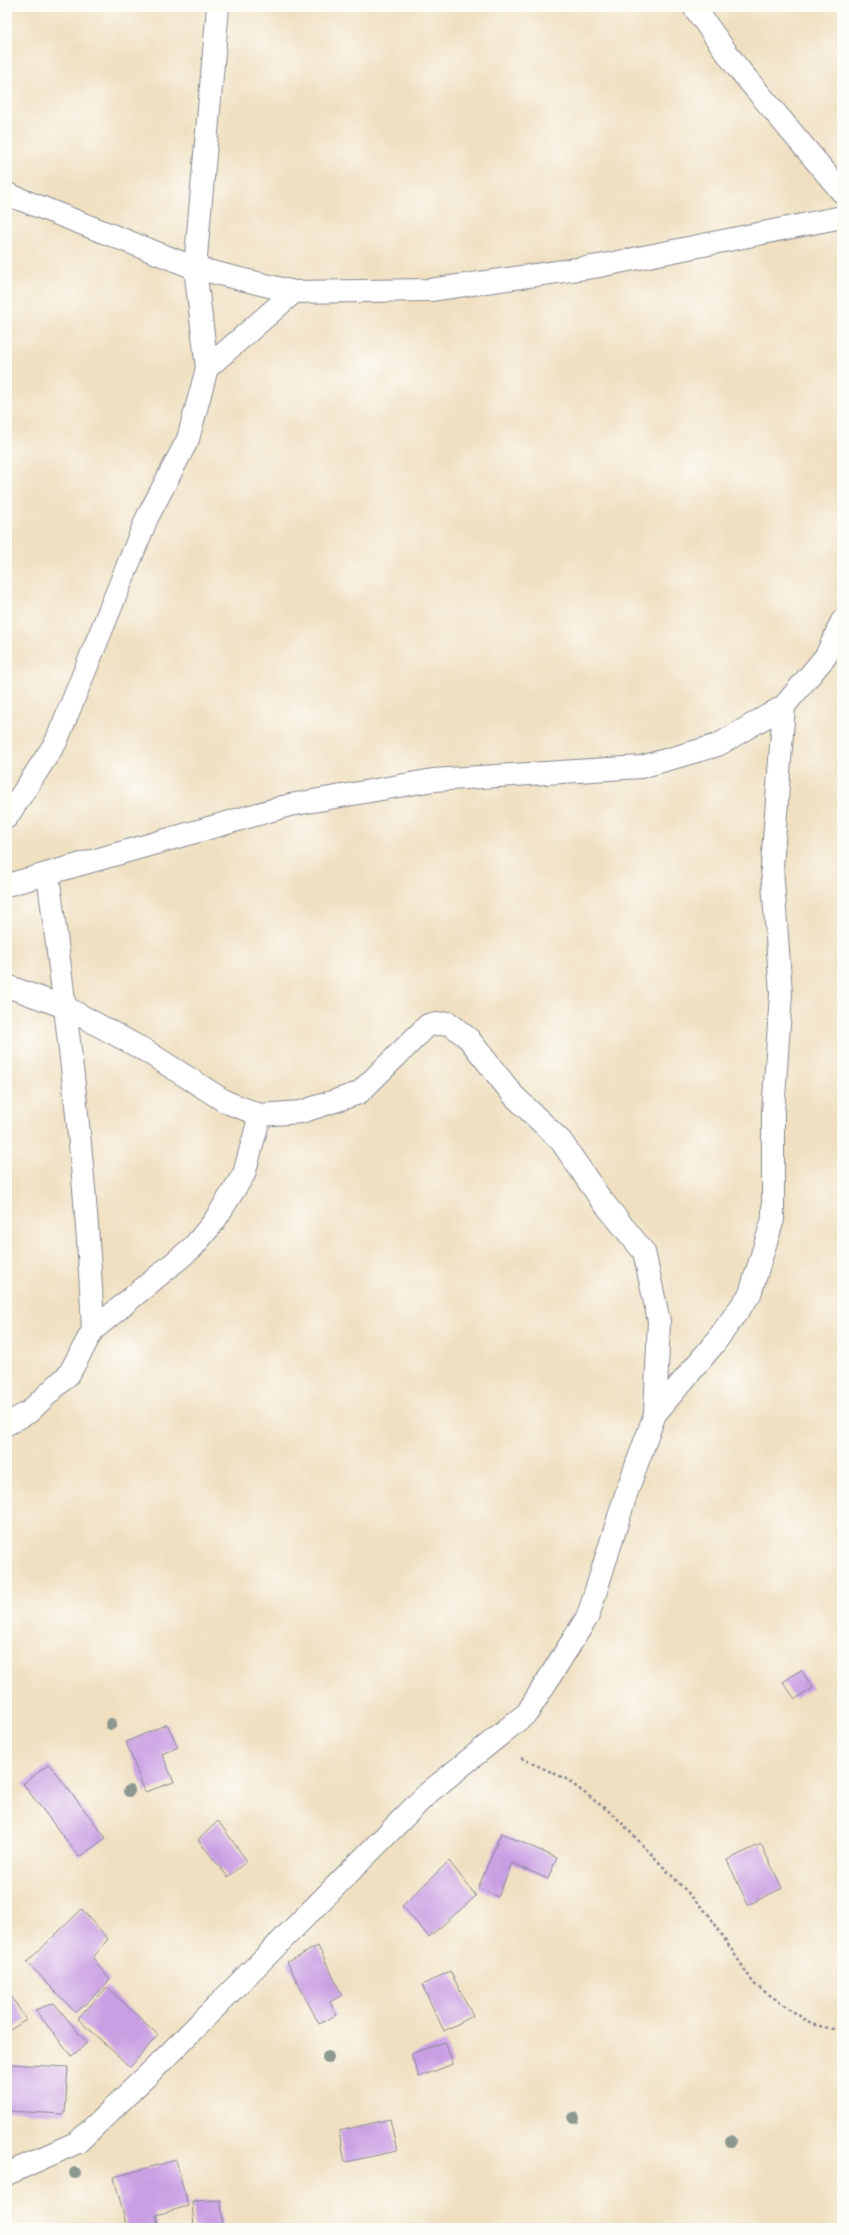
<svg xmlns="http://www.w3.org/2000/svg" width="849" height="2235" font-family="'Patrick Hand',sans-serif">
  <rect width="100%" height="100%" fill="#fdfcf7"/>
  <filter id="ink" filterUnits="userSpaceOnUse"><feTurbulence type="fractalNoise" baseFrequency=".025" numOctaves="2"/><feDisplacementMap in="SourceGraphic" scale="8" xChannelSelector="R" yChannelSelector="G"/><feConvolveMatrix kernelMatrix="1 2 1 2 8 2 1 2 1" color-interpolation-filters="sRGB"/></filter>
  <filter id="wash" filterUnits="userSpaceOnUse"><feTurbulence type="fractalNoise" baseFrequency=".012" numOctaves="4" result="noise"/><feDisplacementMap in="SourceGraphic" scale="16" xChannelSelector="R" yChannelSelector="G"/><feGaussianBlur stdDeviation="0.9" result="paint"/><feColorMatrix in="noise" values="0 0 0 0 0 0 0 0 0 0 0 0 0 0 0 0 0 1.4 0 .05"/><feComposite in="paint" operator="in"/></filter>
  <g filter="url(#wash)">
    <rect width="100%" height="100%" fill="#f0e0c1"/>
    <g id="blocks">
      <path fill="#c99ee3" d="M801 1670 813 1688 795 1699 783 1682Z
        M167 1724 178 1747 162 1754 174 1782 145 1792 126 1742Z
        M49 1764 106 1838 79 1857 23 1784Z
        M218 1821 247 1861 228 1877 198 1840Z
        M501 1833 557 1858 548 1879 512 1863 498 1897 478 1888Z
        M761 1844 782 1888 748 1905 727 1860Z
        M449 1861 476 1896 429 1937 402 1906Z
        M82 1909 108 1939 93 1958 110 1980 76 2013 27 1962Z
        M318 1946 342 1995 330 2002 336 2015 319 2024 287 1962Z
        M450 1971 473 2016 444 2031 422 1985Z
        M107 1987 158 2035 130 2067 78 2019Z
        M7 1989 26 2020 7 2032Z
        M54 2003 87 2043 72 2056 35 2010Z
        M445 2042 453 2064 419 2077 411 2054Z
        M7 2064 68 2067 65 2114 7 2111Z
        M390 2119 397 2151 345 2162 339 2131Z
        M176 2160 188 2206 156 2215 159 2228H127L114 2177Z
        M221 2200 223 2228H194L192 2201Z
        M7 2207H11V2228H7Z"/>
    </g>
  </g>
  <g filter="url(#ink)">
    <use href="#blocks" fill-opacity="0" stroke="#868890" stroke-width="1"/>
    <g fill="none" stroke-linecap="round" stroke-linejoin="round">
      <defs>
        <path id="minor" d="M694 7 737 67 842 192
          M7 194 195 268 294 292 430 290 599 266 842 217
          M207 368 294 292
          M7 817 56 742 147 518 188 439 207 368 195 268 218 7
          M48 875C68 1026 87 1178 93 1330
          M7 885 290 805 433 780 641 767 718 745 784 706 826 656 842 621
          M7 986 65 1007 146 1051 226 1102 260 1115 301 1112 359 1093 428 1025 449 1023 469 1039 514 1096 561 1141 600 1198 644 1252 659 1321 655 1414
          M7 1424 29 1412 69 1374 93 1330 193 1247 213 1223 244 1174 260 1115
          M7 2174 78 2142 158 2065 428 1793 527 1713 588 1616 627 1491 655 1414 714 1344 750 1294 773 1219V1113L781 994 772 867 784 706"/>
      </defs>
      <use href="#minor" stroke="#868890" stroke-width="24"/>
      <path stroke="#868890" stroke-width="2.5" stroke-dasharray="3 3" stroke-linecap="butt" d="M521 1758 566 1779 615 1816 709 1915 754 1984 811 2024 842 2031"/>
      <use href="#minor" stroke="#fff" stroke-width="22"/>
    </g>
    <g fill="#8c9890">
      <circle cx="111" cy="1724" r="6"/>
      <circle cx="129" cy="1791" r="6"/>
      <circle cx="328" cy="2057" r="6"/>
      <circle cx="574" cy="2118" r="6"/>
      <circle cx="731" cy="2141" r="6"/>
      <circle cx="75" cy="2173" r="6"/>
    </g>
  </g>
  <rect width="849" height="2235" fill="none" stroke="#fdfcf7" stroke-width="24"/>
</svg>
